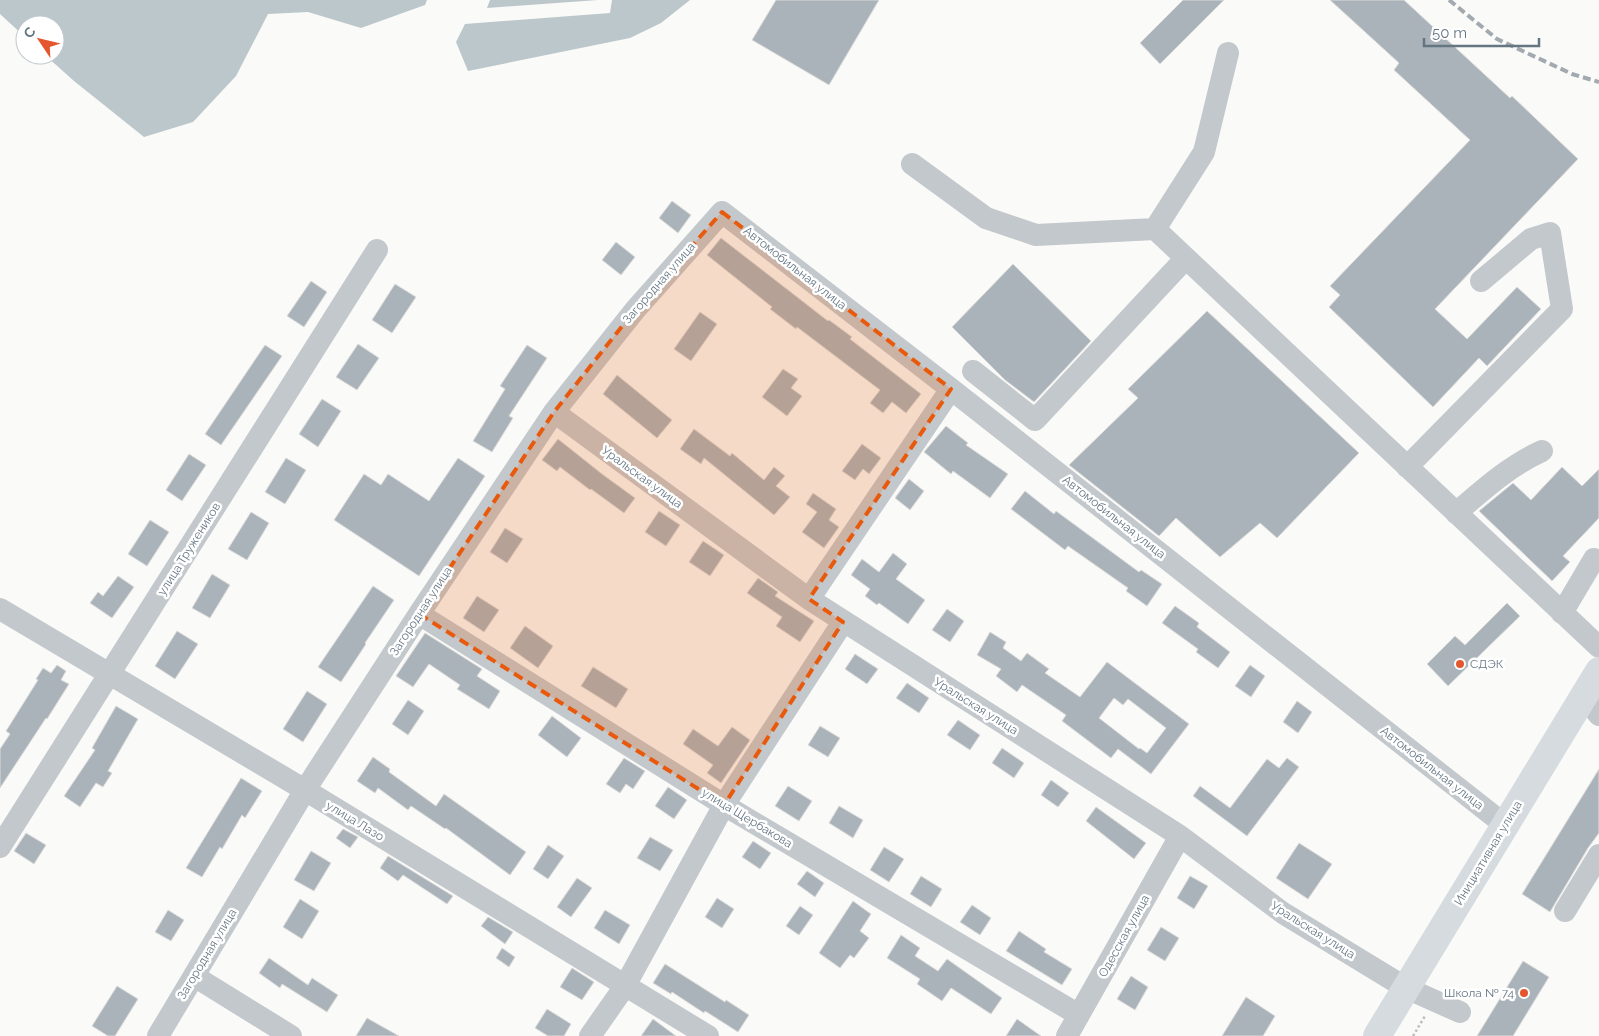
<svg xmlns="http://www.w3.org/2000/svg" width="1599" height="1036" font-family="Raleway,sans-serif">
  <rect width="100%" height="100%" fill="#fafaf8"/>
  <path fill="#bbc7cb" d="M0 0H427L425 5 361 28 308 12 268 14 236 76 193 122 144 137 74 81 45 55H55V25H25V37L0 14Z
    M490 0H598L487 8Z
    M612 0H690L661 23 630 38 468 71 456 42 465 24 610 13Z"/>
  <path fill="#aab3b9" stroke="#dcdcda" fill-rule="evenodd" d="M776 0H879L829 85 752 40Z
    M1183 0H1224L1160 64 1140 43Z
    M1330 0H1404L1510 98 1512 96 1578 159 1435 309 1467 339 1517 287 1541 309 1487 366 1479 358 1433 407 1329 307 1340 295 1330 286 1470 140 1394 70 1399 63Z
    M672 201 691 215 678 233 659 218Z
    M721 238 828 321 829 320 852 337 850 339 921 394 906 413 892 402 883 413 870 403 880 390 797 327 796 329 770 309 772 307 707 255Z
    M616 242 635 257 621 275 602 260Z
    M1013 264 1091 341 1034 402 1005 380 952 327Z
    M311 281 327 292 304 327 287 316Z
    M395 284 416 297 392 333 372 320Z
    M1207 311 1359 453 1277 538 1260 523 1220 557 1176 518 1159 536 1069 465 1138 398 1128 389Z
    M700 312 717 324 691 361 674 349Z
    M358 344 379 358 357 390 336 377Z
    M265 345 282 356 221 445 205 434Z
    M527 345 547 358 509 416 513 418 492 452 473 441 505 389 500 386Z
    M783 369 798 379 791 388 802 396 787 416 762 397Z
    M617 375 672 420 657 438 603 394Z
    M322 399 341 411 318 447 299 434Z
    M946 426 968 443 966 445 1008 474 990 498 953 471 951 474 924 452Z
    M694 429 730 456 732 453 764 480 774 467 785 476 776 486 790 497 774 515 704 458 701 464 680 449Z
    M558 439 602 474 635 498 624 513 591 489 590 490 560 467 557 471 542 460Z
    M862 444 881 458 869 474 863 469 855 480 842 471Z
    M189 454 206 465 182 501 166 490Z
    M286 458 306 470 285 504 265 492Z
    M458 458 485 476 419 576 334 520 364 474 381 485 388 474 429 501Z
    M1562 467 1582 486 1599 469V518L1563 556 1570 562 1552 581 1479 511 1513 483 1531 500Z
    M909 479 924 491 910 510 895 498Z
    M1025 491 1054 514 1056 511 1139 572 1141 570 1162 584 1147 606 1126 591 1128 588 1068 546 1065 550 1011 509Z
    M813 493 836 509 829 520 839 527 824 548 802 532 817 512 806 504Z
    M659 511 680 525 666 546 645 532Z
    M251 512 269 523 247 560 228 549Z
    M150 520 169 532 147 566 128 554Z
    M505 528 523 539 507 563 490 552Z
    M703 541 724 555 710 576 689 562Z
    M893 553 907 564 896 579 925 600 908 624 879 603 877 605 865 596 870 589 851 575 862 559 879 572Z
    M212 574 230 585 210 618 192 608Z
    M118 576 134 587 112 618 90 603 98 592 103 596Z
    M758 578 778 592 775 596 814 621 800 642 776 626 782 617 747 593Z
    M373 586 394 600 365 643 366 644 341 682 318 667Z
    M477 596 499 610 484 632 463 618Z
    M1507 603 1520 616 1448 686 1427 664 1455 636 1465 645Z
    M1175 606 1199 623 1197 627 1230 652 1218 668 1196 652 1198 649 1162 623Z
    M947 609 964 621 950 642 932 630Z
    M525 626 553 646 538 668 510 648Z
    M177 631 198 644 175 679 155 666Z
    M990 632 1006 642 1003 648 1021 661 1027 653 1049 669 1045 673 1080 697 1107 662 1189 724 1151 774 1118 749 1111 758 1062 721 1066 715 1022 685 1017 692 996 676 1001 669 977 655ZM1114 698 1123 705 1128 699 1166 728 1147 753 1140 748 1139 749 1099 718Z
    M425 633 482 669 477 676 500 691 489 709 457 689 460 685 429 664 413 687 396 676Z
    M855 654 878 669 867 684 845 669Z
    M57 665 66 671 61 680 69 684 47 719 46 718 0 788V749L10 734 6 731 38 680 36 679 43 668 51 673Z
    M1250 665 1265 676 1251 697 1235 686Z
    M593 667 628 689 616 708 581 686Z
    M907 683 929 698 919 713 896 698Z
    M307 691 327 704 303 742 283 729Z
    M408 700 424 711 408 735 392 724Z
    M1297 701 1312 712 1298 733 1283 722Z
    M116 706 138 719 108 771 112 773 103 787 96 783 80 807 64 796 95 750 92 748Z
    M552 716 581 738 567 757 538 735Z
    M958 720 980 735 970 750 947 735Z
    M820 726 840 738 828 757 808 745Z
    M732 727 750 740 721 783 707 773 713 765 683 744 693 729 718 746Z
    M1002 748 1024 763 1014 778 992 763Z
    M373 757 390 769 389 772 436 806 444 794 526 852 510 875 446 828 445 829 411 806 408 810 378 788 375 793 357 781Z
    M624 758 645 771 633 789 626 784 620 793 606 784Z
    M1287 758 1299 767 1247 836 1193 796 1200 786 1230 808 1267 759 1279 768Z
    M1599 769V833L1588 848 1550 912 1522 894Z
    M241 778 262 791 245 818 242 815 222 849 220 847 202 877 186 868Z
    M1051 780 1069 793 1058 807 1041 795Z
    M788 786 812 801 799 821 775 806Z
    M668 787 687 800 674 819 655 806Z
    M839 806 863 820 853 838 829 823Z
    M1096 807 1146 843 1134 859 1086 821Z
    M343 829 358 837 350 848 336 838Z
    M26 833 46 845 34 864 14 851Z
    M650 837 673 850 660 871 637 858Z
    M753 841 771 853 760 869 742 857Z
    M1299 843 1332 864 1308 899 1276 878Z
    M548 845 564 856 548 879 533 869Z
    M884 847 904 859 889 882 870 870Z
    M311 851 331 863 314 891 294 880Z
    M388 856 453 896 447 904 403 875 398 881 380 868Z
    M807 871 824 883 815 897 797 884Z
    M921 876 942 889 931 907 910 894Z
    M1190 876 1208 886 1194 909 1177 898Z
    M577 878 592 888 571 917 557 907Z
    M717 898 734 909 722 928 705 917Z
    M300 899 319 911 302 939 283 927Z
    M853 901 871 914 860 931 869 938 854 958 850 955 840 968 819 953Z
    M972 905 991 918 980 935 960 922Z
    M800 906 813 915 799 935 786 926Z
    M168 910 184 920 171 941 155 932Z
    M605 910 630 925 619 944 594 928Z
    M488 917 513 932 505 944 481 926Z
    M1161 927 1179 938 1165 961 1147 950Z
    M1019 931 1046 949 1044 952 1072 969 1062 985 1006 951Z
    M901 935 920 948 915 956 938 971 947 959 1002 998 991 1014 951 988 942 1001 917 984 920 979 887 958Z
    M502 948 515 957 509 967 496 958Z
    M269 958 308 985 312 978 338 995 327 1012 282 984 280 988 259 973Z
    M1523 961 1549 977 1513 1036H1477Z
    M665 964 725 1002 726 1000 749 1015 738 1032 705 1011 704 1013 672 992 671 994 653 983Z
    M572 968 594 982 582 1000 560 987Z
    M1131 976 1148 987 1135 1010 1117 999Z
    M117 986 138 999 115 1036H108L92 1026Z
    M1246 997 1275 1016 1263 1036H1222Z
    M547 1009 571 1024 564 1036H548L535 1028Z
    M367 1018 399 1036H356Z
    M653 1019 676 1036H641Z
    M1017 1019 1041 1036H1006Z"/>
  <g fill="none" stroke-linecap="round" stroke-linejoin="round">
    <path stroke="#bbbfc2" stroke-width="2.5" stroke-dasharray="2.5 2.5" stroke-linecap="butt" d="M1413 1036 1425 1016"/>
    <path stroke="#c3c8cc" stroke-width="22" d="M912 164 986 218 1036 235 1155 229 1599 647
      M1155 229 1204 152 1228 53
      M973 371 1035 420 1186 258
      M554 412 809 599 1180 836 1283 913 1406 988 1460 1012
      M1407 467 1562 309 1550 233 1531 239 1481 281
      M1456 513C1484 489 1509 466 1542 451
      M809 599 951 389
      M0 609 305 790 708 1036
      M1562 613 1594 559
      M419 614 724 805 1079 1015
      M1584 696 1599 715
      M0 847 377 250
      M1565 911 1599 855
      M194 976 291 1036
      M158 1036 305 790 419 614 554 412 635 310 722 212 951 389 1505 825
      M590 1036 625 986 724 805 843 622
      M1067 1036 1180 836"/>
    <path stroke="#d6dbdf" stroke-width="28" d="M1377 1036 1599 671"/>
    <path stroke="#a2aab0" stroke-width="4" stroke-dasharray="8 4" stroke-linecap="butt" d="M1449 0 1497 39 1572 74 1599 82"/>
  </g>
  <path fill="#e8590c" fill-opacity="0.2" stroke="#e8590c" stroke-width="4" stroke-dasharray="10 6" stroke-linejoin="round" d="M722 212 951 389 809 599 843 622 724 805 419 614 554 412 635 310Z"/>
  <g fill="#e4572e" stroke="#fff" stroke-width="2">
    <circle cx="1460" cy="664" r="5"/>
    <circle cx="1524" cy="993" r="5"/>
  </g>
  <g text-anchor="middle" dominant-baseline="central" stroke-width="5" stroke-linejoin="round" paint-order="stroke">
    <g font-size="12" fill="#657683" stroke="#fff">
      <text transform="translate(795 268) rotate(38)">Автомобильная улица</text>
      <text transform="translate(659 283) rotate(-49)">Загородная улица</text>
      <text transform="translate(642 477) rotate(36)">Уральская улица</text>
      <text transform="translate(1114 517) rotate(38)">Автомобильная улица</text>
      <text transform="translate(189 549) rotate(-58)">улица Тружеников</text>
      <text transform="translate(421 611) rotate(-57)">Загородная улица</text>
      <text transform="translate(976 706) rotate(32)">Уральская улица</text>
      <text transform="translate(1432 768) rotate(38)">Автомобильная улица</text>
      <text transform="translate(747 818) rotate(31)">улица Щербакова</text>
      <text transform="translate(355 821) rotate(31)">улица Лазо</text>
      <text transform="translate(1488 853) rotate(-59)">Инициативная улица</text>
      <text transform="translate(1313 930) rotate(32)">Уральская улица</text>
      <text transform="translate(1124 936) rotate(-61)">Одесская улица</text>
      <text transform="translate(207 954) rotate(-59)">Загородная улица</text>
    </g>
    <g font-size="12" fill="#657683" stroke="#fff" text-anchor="start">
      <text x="1470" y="664">СДЭК</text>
      <text x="1514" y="993" text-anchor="end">Школа № 74</text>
    </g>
  </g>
  <g transform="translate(40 40) rotate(305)"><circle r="24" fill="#ffffff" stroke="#c1c8cd"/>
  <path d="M0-4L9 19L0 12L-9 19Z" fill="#e4572e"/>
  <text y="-8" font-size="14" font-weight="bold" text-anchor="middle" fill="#657683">С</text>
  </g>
  <path d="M1424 38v8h115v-8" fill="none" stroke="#657683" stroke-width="2.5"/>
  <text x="1432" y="38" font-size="15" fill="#657683" stroke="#ffffff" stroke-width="4" paint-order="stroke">50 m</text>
</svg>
